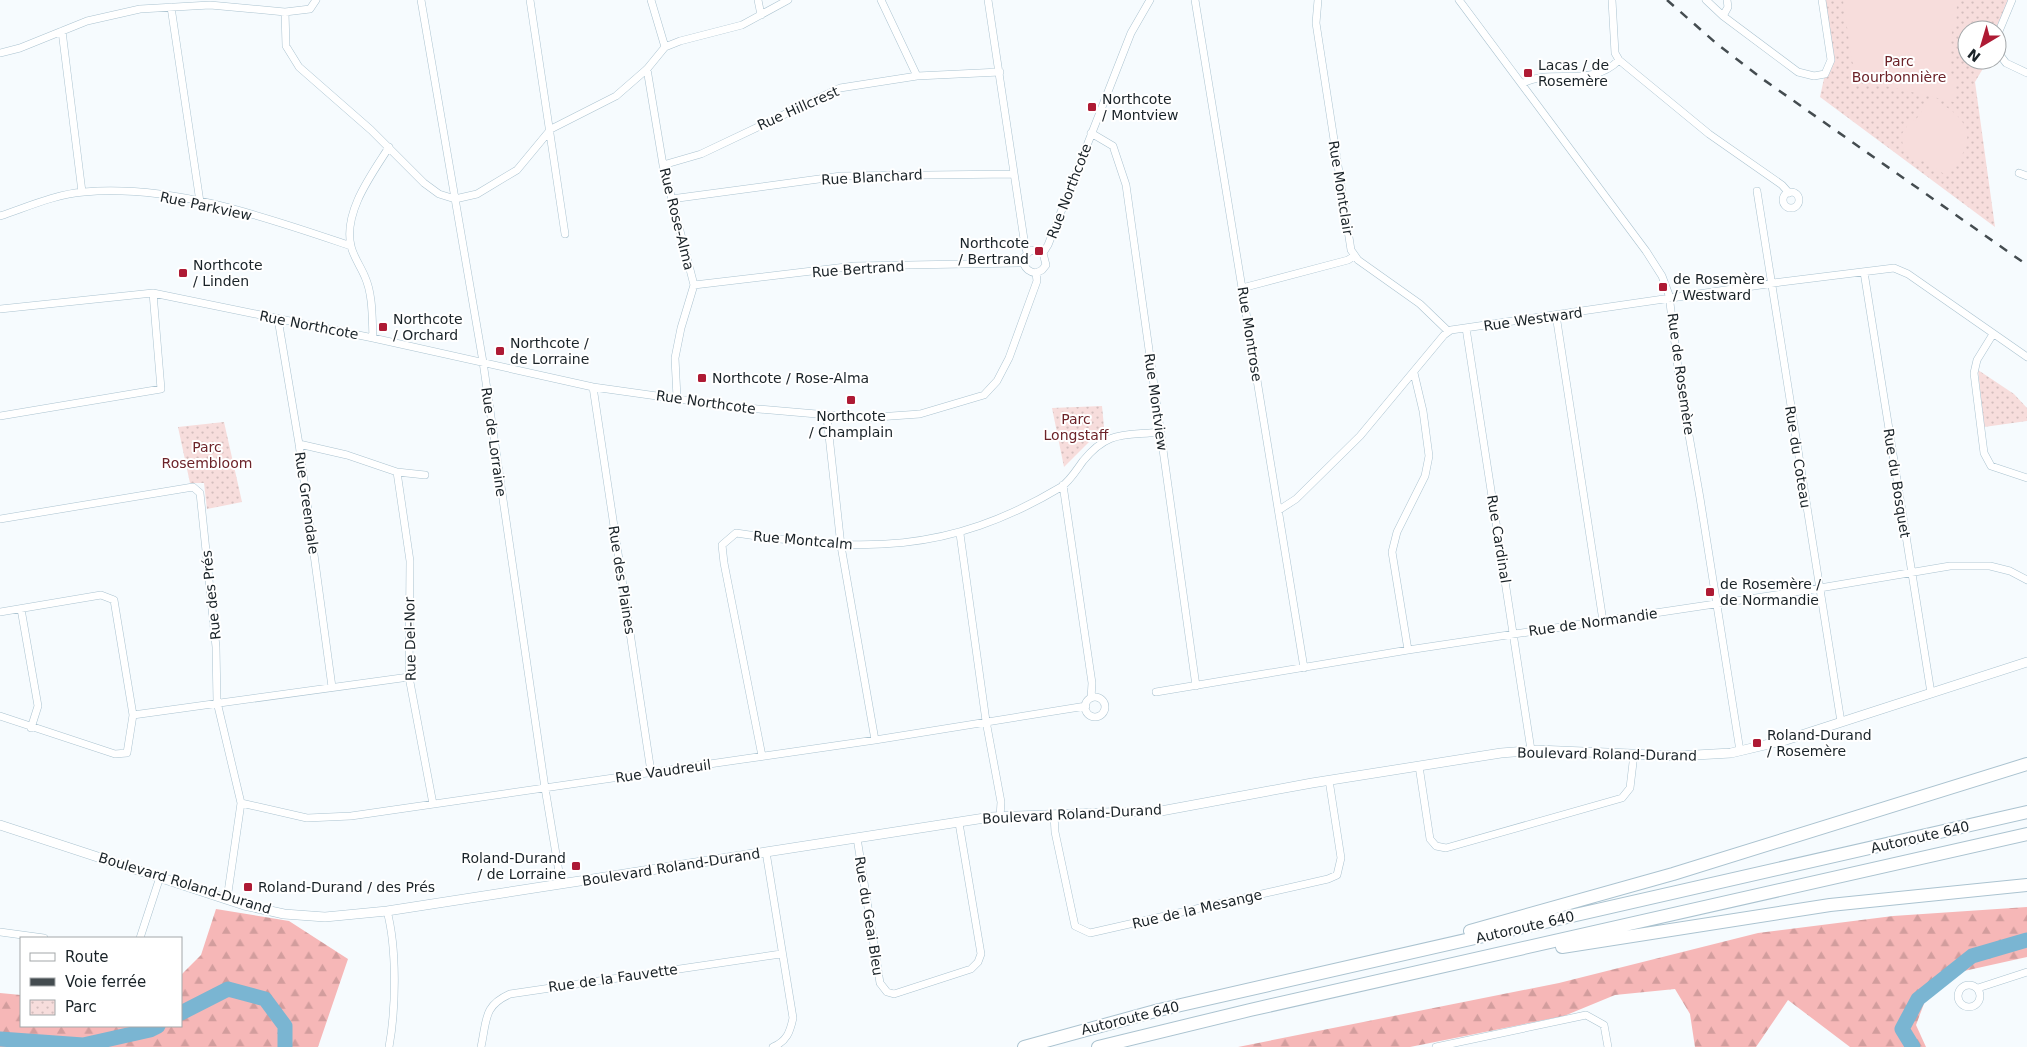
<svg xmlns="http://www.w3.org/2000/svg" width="2027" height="1047" font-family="'DejaVu Sans',sans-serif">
  <defs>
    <pattern id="forest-firs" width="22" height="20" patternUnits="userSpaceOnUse" patternTransform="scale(1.25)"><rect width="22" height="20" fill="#f6b7b7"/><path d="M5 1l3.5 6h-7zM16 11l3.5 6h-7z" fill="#d29d9d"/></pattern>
    <pattern id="park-dots" width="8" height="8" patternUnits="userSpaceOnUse" patternTransform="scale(1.25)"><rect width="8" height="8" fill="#f7dddc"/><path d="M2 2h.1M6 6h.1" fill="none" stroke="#d3bdbd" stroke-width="1.8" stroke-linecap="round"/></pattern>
  </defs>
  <rect width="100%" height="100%" fill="#f6fbfe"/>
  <path fill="url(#forest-firs)" d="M2027 907V957L1946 975 1925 1001 1916 1025 1926 1047H1850L1788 1000 1756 1047H1695L1690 1014 1675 989 1615 995 1564 1016 1410 1047H1238L1559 983 1758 933 1893 916Z
    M216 909 289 921 348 959 318 1047H0V993L21 995V1026H181V975L201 955Z"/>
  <path fill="url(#park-dots)" d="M1822 0H2012L1997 30H1967V60H1988L1975 82 1995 227 1820 97 1825 74 1831 60Z
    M1978 370 2014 394 2027 408V421L1984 427Z
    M1102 406 1104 427 1064 467 1052 408Z
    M224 422 242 502 207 509 204 483H190L178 427Z"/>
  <path fill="#f7dddc" d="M1843 0H1957L1956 29H1952L1949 77 1956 79 1954 102 1873 83C1862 80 1856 72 1852 61Z
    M1930 99C1971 115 1982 145 1944 174L1922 159 1920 162 1904 151 1901 135 1912 119 1915 121Z"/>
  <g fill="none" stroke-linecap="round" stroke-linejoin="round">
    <path stroke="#7ab5d2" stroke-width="15" d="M181 1013 228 989 265 999 285 1026V1047
      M0 1039 83 1045 150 1030 158 1026
      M1913 1047 1902 1029 1918 999 1972 956 2027 940"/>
    <defs>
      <path id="minor" d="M421 0 483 362 545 788 561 884
        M530 0 565 234
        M651 0 665 47
        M758 0 761 15
        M881 0 917 76
        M988 0 1025 246 1027 252
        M1195 0 1304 668
        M1318 0 1316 23 1351 250 1358 260 1420 304 1448 331
        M1459 0 1646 251 1662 276 1669 295 1680 384 1700 498 1740 751
        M1612 0 1615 53 1619 60 1709 134 1782 185 1789 193
        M1706 0 1723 16 1798 72 1814 76 1825 74 1831 60 1822 0
        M171 7 200 202
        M285 12 286 46 299 67 371 130 424 183 439 194 455 199 477 194 517 170 551 129 616 96 647 69 665 47 680 41 742 25 788 0
        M1723 16 1728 7 1727 0
        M62 31 82 192
        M1997 36 2012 0
        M1997 51 2006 63 2027 73
        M0 53 20 48 87 21 140 9 210 5 285 12 310 9 316 0
        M647 69 663 165 694 285 681 328 675 358 677 398
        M1522 84C1549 67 1591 89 1619 60
        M1091 133 1113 146 1126 185 1196 686
        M663 165 701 154 840 88 917 76 1000 72
        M2019 173 2027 176
        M1757 191 1841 722
        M1783 200a8 8 0 1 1 16 0a8 8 0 1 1-16 0Z
        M671 199 841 176 1014 174
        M0 216C27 207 56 194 84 192 173 184 268 218 351 246
        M1043 253 1048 245 1131 33 1150 0
        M1864 272 1931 693
        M1036 273C1029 272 1026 269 1023 263L1025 256 1031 250 1043 253
        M1036 273 1042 270 1046 265 1043 253
        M694 285 854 266 1023 263
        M1242 288 1348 260 1354 256
        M0 309 153 293 373 338 593 387 735 407 863 418 920 414 984 395 997 381 1009 358 1037 281 1036 273
        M1556 315 1603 621
        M278 319 299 444 332 687
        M1466 328 1531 750
        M1993 334 1977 360 1974 373 1984 453 1991 466 2027 478
        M373 338C372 318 373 295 365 277 361 267 353 256 351 246 343 212 372 174 389 147
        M593 387 651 772
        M0 416 161 389 153 293
        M827 417 841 546 875 740
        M299 444 347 455 397 472 425 475
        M397 472 410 561 409 677 433 804
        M1063 485 1092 683 1091 698
        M1279 510 1296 499 1360 436 1444 335 1451 330 1781 282 1894 268 1908 274 2027 357
        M0 519 193 487 200 493 216 647 217 702 241 803 227 899
        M960 534 986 721 1001 802 1000 817
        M21 609 38 706 31 728
        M0 612 101 595 114 600 133 715 127 753 115 754 0 716
        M1408 650 1392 552 1397 532 1425 476 1429 456 1423 411 1414 373
        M1156 692 1408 650 1808 590 1950 566H1990L2010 571 2027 580
        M1085 707a10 10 0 1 1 20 0a10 10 0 1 1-20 0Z
        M133 715 409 677
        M762 756 724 563 722 545 736 533C862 552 947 555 1061 487 1070 481 1077 469 1083 461 1108 430 1124 436 1160 432
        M1419 766 1430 839 1436 846 1446 848 1622 798 1630 788 1634 754
        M241 803 307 818 351 816 875 740 1086 706
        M1054 815 1055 832 1075 926 1090 933 1328 879 1337 875 1341 858 1329 780
        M857 838 880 983 887 992 894 994 971 969 978 962 981 954 959 823
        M766 852 793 1018C790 1032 787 1041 773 1047
        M387 911C397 948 396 1009 389 1047
        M0 932 44 938
        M140 938 160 877
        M1958 996a11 11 0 1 1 22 0a11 11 0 1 1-22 0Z
        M1978 988 2027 972
        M481 1047C487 1020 483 1006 510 994L781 954
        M1436 1047 1586 1015 1604 1025 1608 1047"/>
      <path id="tertiary" d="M0 825 244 905 284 914 325 917 387 911 991 817 1161 811 1312 783 1501 753 1537 750 1678 756 1731 753 1786 740 2027 662"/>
      <path id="motorway" d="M1470 931 1673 874 2027 764
        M1562 947 1830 905 2027 885
        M1024 1047 1159 1010 2027 812
        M1098 1047 1250 1010 2027 834"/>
    </defs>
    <use href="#minor" stroke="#abc3d0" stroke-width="8"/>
    <use href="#tertiary" stroke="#abc3d0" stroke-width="10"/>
    <use href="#motorway" stroke="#abc3d0" stroke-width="14"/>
    <use href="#minor" stroke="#fff" stroke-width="7"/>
    <use href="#tertiary" stroke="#fff" stroke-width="9"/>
    <use href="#motorway" stroke="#fff" stroke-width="12"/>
    <path stroke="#444c50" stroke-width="2.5" stroke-dasharray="9 9" stroke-linecap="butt" d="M1667 0 1717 44 1764 80 2027 265"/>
  </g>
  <g fill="#ae1a34" stroke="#fff" stroke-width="2">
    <rect x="1523" y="68" width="10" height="10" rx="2.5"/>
    <rect x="1087" y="102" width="10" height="10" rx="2.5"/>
    <rect x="1034" y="246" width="10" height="10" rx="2.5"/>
    <rect x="178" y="268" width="10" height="10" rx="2.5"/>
    <rect x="1658" y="282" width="10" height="10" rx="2.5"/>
    <rect x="378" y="322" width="10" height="10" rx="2.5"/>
    <rect x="495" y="346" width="10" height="10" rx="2.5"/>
    <rect x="697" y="373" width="10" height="10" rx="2.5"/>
    <rect x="846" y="395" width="10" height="10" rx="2.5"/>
    <rect x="1705" y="587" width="10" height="10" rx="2.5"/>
    <rect x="1752" y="738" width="10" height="10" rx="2.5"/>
    <rect x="571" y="861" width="10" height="10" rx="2.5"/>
    <rect x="243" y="882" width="10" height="10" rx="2.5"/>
  </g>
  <g text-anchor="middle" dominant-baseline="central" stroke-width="4" stroke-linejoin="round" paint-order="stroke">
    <g font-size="14" fill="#6c2329" stroke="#fff">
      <text x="1899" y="61">Parc<tspan x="1899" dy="16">Bourbonnière</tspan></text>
      <text x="1076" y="419">Parc<tspan x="1076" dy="16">Longstaff</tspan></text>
      <text x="207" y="447">Parc<tspan x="207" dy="16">Rosembloom</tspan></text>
    </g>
    <g font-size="14" fill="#1a2328" stroke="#fff" text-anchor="start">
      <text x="1538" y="65">Lacas / de<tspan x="1538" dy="16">Rosemère</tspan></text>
      <text x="1102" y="99">Northcote<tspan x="1102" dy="16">/ Montview</tspan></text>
      <text x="1029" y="243" text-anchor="end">Northcote<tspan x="1029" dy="16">/ Bertrand</tspan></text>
      <text x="193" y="265">Northcote<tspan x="193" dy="16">/ Linden</tspan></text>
      <text x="1673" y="279">de Rosemère<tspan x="1673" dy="16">/ Westward</tspan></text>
      <text x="393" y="319">Northcote<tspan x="393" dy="16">/ Orchard</tspan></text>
      <text x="510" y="343">Northcote /<tspan x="510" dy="16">de Lorraine</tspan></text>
      <text x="712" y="378">Northcote / Rose-Alma</text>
      <text x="851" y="416" text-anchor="middle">Northcote<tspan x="851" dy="16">/ Champlain</tspan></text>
      <text x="1720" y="584">de Rosemère /<tspan x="1720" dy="16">de Normandie</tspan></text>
      <text x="1767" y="735">Roland-Durand<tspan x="1767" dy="16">/ Rosemère</tspan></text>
      <text x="566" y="858" text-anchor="end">Roland-Durand<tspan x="566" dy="16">/ de Lorraine</tspan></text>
      <text x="258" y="887">Roland-Durand / des Prés</text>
    </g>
    <g font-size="14" fill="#1a2328" stroke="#fff">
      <text transform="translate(798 108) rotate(-24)">Rue Hillcrest</text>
      <text transform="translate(872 177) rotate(-3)">Rue Blanchard</text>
      <text transform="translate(1341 188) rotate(81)">Rue Montclair</text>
      <text transform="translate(1069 191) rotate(-69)">Rue Northcote</text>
      <text transform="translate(206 206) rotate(12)">Rue Parkview</text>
      <text transform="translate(677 219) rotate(76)">Rue Rose-Alma</text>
      <text transform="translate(858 269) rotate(-4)">Rue Bertrand</text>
      <text transform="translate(1533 319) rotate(-8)">Rue Westward</text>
      <text transform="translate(309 325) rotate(11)">Rue Northcote</text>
      <text transform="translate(1250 334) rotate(81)">Rue Montrose</text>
      <text transform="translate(1681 374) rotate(82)">Rue de Rosemère</text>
      <text transform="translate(706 402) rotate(8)">Rue Northcote</text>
      <text transform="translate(1156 402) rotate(82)">Rue Montview</text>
      <text transform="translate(494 442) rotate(82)">Rue de Lorraine</text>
      <text transform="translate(1798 457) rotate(81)">Rue du Coteau</text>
      <text transform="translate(1897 483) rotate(81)">Rue du Bosquet</text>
      <text transform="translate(307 503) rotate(82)">Rue Greendale</text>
      <text transform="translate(1499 539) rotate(81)">Rue Cardinal</text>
      <text transform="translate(803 540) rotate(5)">Rue Montcalm</text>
      <text transform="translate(622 580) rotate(81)">Rue des Plaines</text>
      <text transform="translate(211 595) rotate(-96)">Rue des Prés</text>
      <text transform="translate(1593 622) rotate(-8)">Rue de Normandie</text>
      <text transform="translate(410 639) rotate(-91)">Rue Del-Nor</text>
      <text transform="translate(1607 754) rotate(1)">Boulevard Roland-Durand</text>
      <text transform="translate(663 771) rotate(-8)">Rue Vaudreuil</text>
      <text transform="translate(1072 814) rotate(-3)">Boulevard Roland-Durand</text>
      <text transform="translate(1920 837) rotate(-13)">Autoroute 640</text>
      <text transform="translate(671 867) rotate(-9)">Boulevard Roland-Durand</text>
      <text transform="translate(185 883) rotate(17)">Boulevard Roland-Durand</text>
      <text transform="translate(1197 909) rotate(-13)">Rue de la Mesange</text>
      <text transform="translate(869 916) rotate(81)">Rue du Geai Bleu</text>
      <text transform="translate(1525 927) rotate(-13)">Autoroute 640</text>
      <text transform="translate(613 978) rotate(-8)">Rue de la Fauvette</text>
      <text transform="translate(1130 1018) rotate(-14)">Autoroute 640</text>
    </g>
  </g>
  <rect x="20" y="937" width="162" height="90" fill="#ffffff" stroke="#a3a7a9"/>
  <rect x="30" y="953" width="25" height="8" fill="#ffffff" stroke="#a3a7a9"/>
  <text x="65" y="962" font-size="15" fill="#1a2328">Route</text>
  <rect x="30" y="978" width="25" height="8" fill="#444c50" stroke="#a3a7a9"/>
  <text x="65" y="987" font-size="15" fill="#1a2328">Voie ferrée</text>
  <rect x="30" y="1000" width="25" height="15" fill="url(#park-dots)" stroke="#a3a7a9"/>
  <text x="65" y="1012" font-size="15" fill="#1a2328">Parc</text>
  <g transform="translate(1982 45) rotate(218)"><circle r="24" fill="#ffffff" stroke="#a3a7a9"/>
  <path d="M0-4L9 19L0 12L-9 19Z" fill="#ae1a34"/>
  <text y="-8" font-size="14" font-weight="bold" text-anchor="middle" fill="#1a2328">N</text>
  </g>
</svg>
